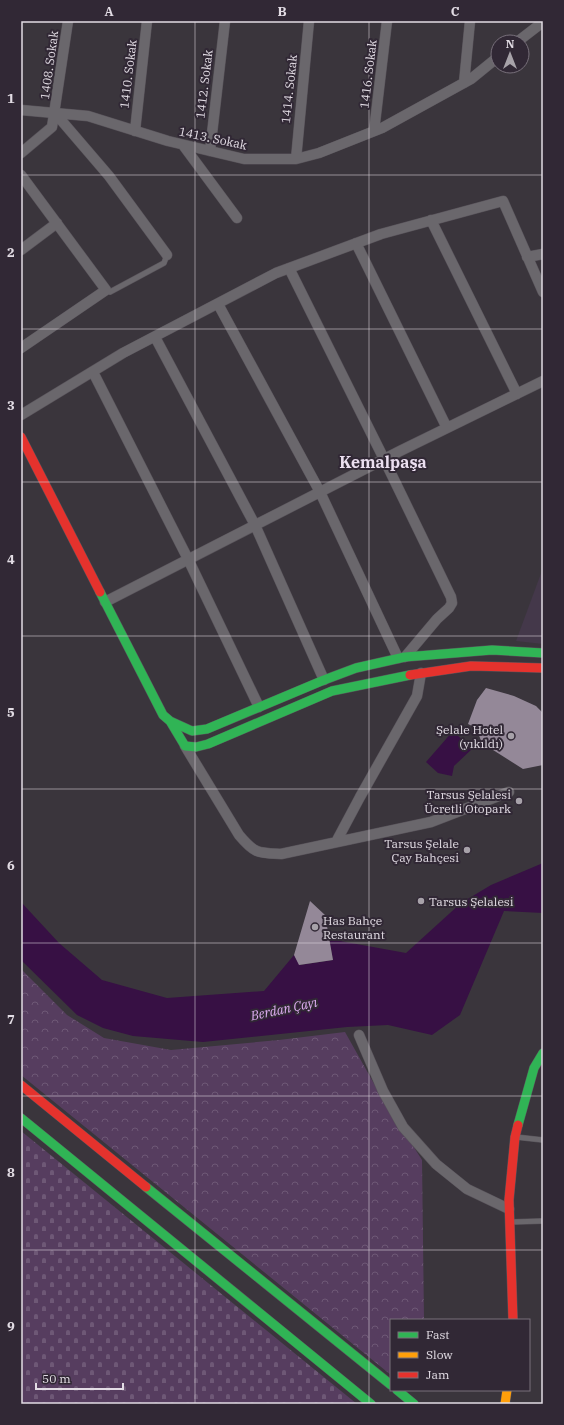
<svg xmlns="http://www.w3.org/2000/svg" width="564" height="1425" font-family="'IBM Plex Serif',serif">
  <defs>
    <pattern id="forest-crowns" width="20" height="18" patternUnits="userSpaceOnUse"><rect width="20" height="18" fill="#563d5f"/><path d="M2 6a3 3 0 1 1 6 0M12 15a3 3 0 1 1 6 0" fill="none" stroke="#6e5876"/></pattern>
    <pattern id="cemetery-stones" width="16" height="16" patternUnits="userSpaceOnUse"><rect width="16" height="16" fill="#563d5f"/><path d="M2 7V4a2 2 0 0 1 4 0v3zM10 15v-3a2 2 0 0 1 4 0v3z" fill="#6e5876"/></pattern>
  </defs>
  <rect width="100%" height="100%" fill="#3a353c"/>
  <path fill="#44384a" d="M543 568V644L516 641Z"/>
  <path fill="url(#forest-crowns)" d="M21 969 67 1015 104 1038 171 1050 279 1040 345 1032 377 1089 422 1160 424 1320H391V1375L21 1075Z"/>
  <path fill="url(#cemetery-stones)" d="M21 1131 357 1404H21Z"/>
  <path fill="#371044" d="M453 731 472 749 454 766 452 776 438 773 426 762Z
    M543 863V913L504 911 460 1015 432 1035 388 1025 347 1027 203 1042 133 1036 103 1028 77 1015 21 960V902L59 943 102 980 167 998 264 991 294 955 300 965 333 960 329 939 406 953 461 903 491 885Z"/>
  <path fill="#948898" d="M486 688 514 696 536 706 543 713V765L523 769 482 743 476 728 468 724 477 700Z
    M310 901 325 915 333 960 299 965 294 955Z"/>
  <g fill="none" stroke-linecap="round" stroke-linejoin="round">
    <defs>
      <path id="lane" d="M106 290 110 292 164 263 167 255
        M516 1137 543 1140
        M511 1222 543 1221"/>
      <path id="street" d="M517 42 543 22
        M464 83 470 21
        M21 110 88 116 168 141 244 159H296L319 153 382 128 471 79 498 57
        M55 113 109 176 167 255
        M135 131 147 21
        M374 131 387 21
        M183 145 237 218
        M210 151 225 21
        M21 153 52 127 68 21
        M296 159 309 21
        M21 175 106 290 21 348
        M431 220 517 394
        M356 243 447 428
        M21 250 57 223
        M527 257 543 254
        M289 268 384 459 451 597 452 603 449 608 437 619 405 657
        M218 304 320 492 398 658
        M155 337 255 525 324 680
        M93 372 188 559 259 707
        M21 415 123 353 276 273 381 234 503 201 543 292
        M105 602 400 451 543 381
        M185 746 239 835C255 854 258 853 281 854L431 822 509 792
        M336 842 360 797 417 696 421 673
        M359 1035 383 1091 403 1127 436 1164 467 1189 509 1209"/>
      <path id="fast" d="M100 592 163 715 170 721 185 746 196 747 208 744 332 691 410 675
        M170 721 192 731 207 729 324 680 356 668 405 657 492 650 543 653
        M21 1118 371 1404
        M518 1125 534 1068 543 1053
        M146 1187 391 1385
        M397 1390 414 1404"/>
      <path id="slow" d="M505 1404 507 1390"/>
      <path id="jam" d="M21 437 100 592
        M410 675 471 666 543 668
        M21 1085 146 1187
        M513 1320 509 1200 515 1137 518 1125"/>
    </defs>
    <use href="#lane" stroke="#58535a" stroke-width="6"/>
    <use href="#street" stroke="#58535a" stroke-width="11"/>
    <use href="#fast" stroke="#58535a" stroke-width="10"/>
    <use href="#slow" stroke="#58535a" stroke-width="10"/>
    <use href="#jam" stroke="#58535a" stroke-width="10"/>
    <use href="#lane" stroke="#6a676c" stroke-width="5"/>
    <use href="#street" stroke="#6a676c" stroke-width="10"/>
    <use href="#fast" stroke="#30b455" stroke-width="9"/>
    <use href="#slow" stroke="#ff9f0a" stroke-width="9"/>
    <use href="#jam" stroke="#e5322d" stroke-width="9"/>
  </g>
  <path fill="none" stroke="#e2dce4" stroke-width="1" stroke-opacity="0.55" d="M195 21V1404M369 21V1404M21 175H543M21 329H543M21 482H543M21 636H543M21 789H543M21 943H543M21 1096H543M21 1250H543"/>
  <g fill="#a7a2a9" stroke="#312835" stroke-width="1.5">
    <circle cx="511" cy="736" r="4"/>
    <circle cx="519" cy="801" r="4"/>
    <circle cx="467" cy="850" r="4"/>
    <circle cx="421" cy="901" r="4"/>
    <circle cx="315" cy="927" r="4"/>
  </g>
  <g text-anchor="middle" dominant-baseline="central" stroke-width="4" stroke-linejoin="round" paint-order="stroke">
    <g font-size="12" fill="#e2dce4" stroke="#312835">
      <text transform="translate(49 65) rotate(-82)">1408. Sokak</text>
      <text transform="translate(128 74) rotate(-83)">1410. Sokak</text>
      <text transform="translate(368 74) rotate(-83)">1416. Sokak</text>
      <text transform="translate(204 84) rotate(-83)">1412. Sokak</text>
      <text transform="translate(289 89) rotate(-84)">1414. Sokak</text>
      <text transform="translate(213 138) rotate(12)">1413. Sokak</text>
    </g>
    <g font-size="12" fill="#e2dce4" stroke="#312835" text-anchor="end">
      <text x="503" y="729">Şelale Hotel<tspan x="503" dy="14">(yıkıldı)</tspan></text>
      <text x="511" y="794">Tarsus Şelalesi<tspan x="511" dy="14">Ücretli Otopark</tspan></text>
      <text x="459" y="843">Tarsus Şelale<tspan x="459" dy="14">Çay Bahçesi</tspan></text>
      <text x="429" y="901" text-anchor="start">Tarsus Şelalesi</text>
      <text x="323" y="920" text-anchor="start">Has Bahçe<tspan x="323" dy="14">Restaurant</tspan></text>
    </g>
    <g font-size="13" font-style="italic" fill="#e1b0f5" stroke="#312835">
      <text transform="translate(284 1009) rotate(-12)">Berdan Çayı</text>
    </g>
    <g font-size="16" font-weight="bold" fill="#ebdff0" stroke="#312835">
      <text x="383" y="462">Kemalpaşa</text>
    </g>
  </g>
  <rect width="564" height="1425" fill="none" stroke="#312835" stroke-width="44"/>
  <rect x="390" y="1319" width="140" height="72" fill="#312835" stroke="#78707b"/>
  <rect x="398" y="1332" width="20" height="6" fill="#30b455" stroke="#78707b"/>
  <text x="426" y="1339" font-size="12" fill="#e2dce4">Fast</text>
  <rect x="398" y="1352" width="20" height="6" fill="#ff9f0a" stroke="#78707b"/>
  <text x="426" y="1359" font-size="12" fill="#e2dce4">Slow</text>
  <rect x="398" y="1372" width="20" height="6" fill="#e5322d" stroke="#78707b"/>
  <text x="426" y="1379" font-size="12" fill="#e2dce4">Jam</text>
  <g transform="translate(510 54)"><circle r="19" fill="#312835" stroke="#78707b"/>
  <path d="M0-3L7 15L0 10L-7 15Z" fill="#a7a2a9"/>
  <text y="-6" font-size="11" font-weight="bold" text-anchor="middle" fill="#e2dce4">N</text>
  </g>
  <path d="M36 1383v6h87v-6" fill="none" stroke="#e2dce4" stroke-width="2"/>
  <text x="42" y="1383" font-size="12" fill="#e2dce4" stroke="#312835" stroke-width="3" paint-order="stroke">50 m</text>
  <rect x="22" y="22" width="520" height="1381" fill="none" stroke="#e2dce4" stroke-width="1.5"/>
  <g font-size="13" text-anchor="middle" font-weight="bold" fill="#e2dce4">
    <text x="109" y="16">A</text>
    <text x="282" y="16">B</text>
    <text x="455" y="16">C</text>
    <text x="11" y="103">1</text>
    <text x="11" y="257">2</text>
    <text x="11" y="410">3</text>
    <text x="11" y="564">4</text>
    <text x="11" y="717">5</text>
    <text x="11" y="870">6</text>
    <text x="11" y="1024">7</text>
    <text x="11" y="1177">8</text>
    <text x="11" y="1331">9</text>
  </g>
</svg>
